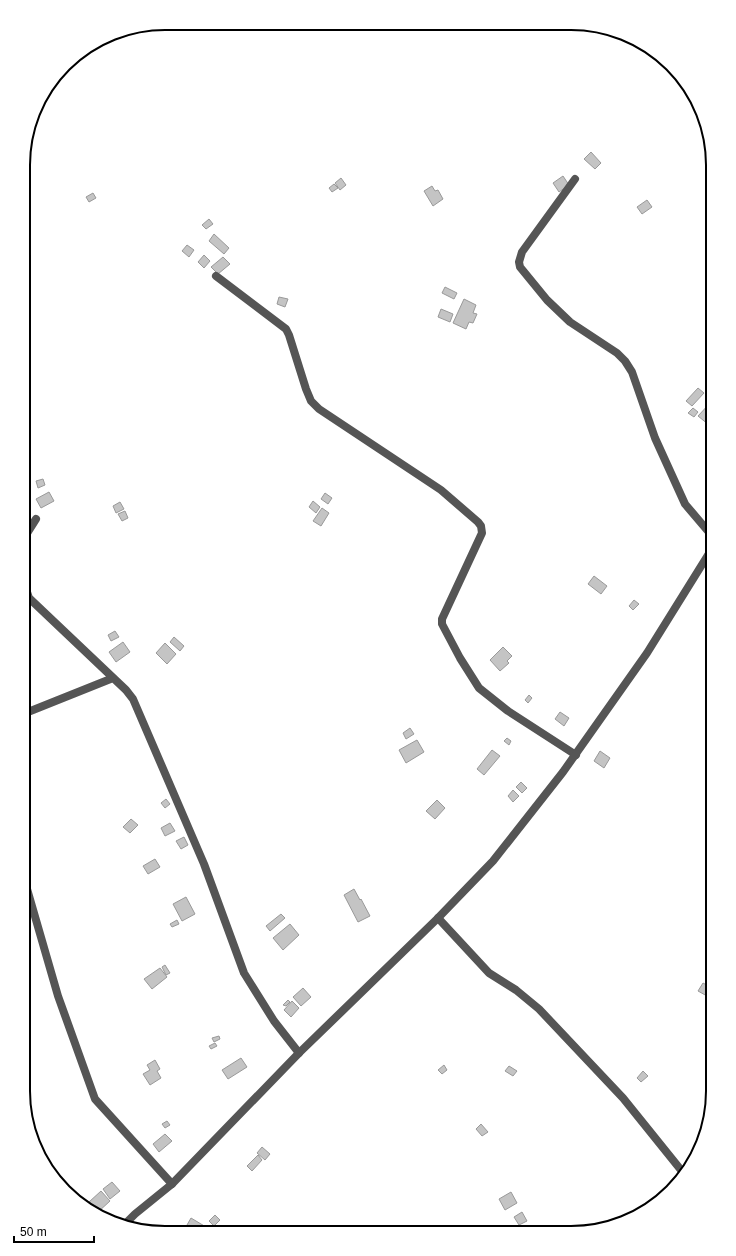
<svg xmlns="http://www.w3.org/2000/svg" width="736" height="1256" font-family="Helvetica,sans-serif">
  <rect width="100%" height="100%" fill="#fff"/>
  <path fill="#c4c4c4" stroke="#999" d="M591 152 601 163 595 169 584 159Z
    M563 176 569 185 559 192 553 183Z
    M341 178 346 185 340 190 335 183Z
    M334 184 338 188 332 192 329 188Z
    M432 186 435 191 438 190 443 199 433 206 424 191Z
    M93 193 96 198 89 202 86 197Z
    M647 200 652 207 642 214 637 207Z
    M209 219 213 224 206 229 202 225Z
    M214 234 229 248 224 254 209 241Z
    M187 245 194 250 189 257 182 251Z
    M204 255 210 261 204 268 198 262Z
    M223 257 230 264 218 274 211 267Z
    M445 287 457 293 454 299 442 293Z
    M279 297 288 299 285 307 277 304Z
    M464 299 476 305 473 313 477 314 473 323 469 322 466 329 453 323Z
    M441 309 453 314 450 322 438 317Z
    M698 388 704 393 692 406 686 401Z
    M711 402 713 404V421L709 425 698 416Z
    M693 408 698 412 694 417 688 413Z
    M43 479 45 485 38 488 36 481Z
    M49 492 54 501 41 508 36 499Z
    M325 493 332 498 328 504 321 499Z
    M313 501 320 507 316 513 309 507Z
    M120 502 124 509 116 513 113 506Z
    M322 508 329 513 321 526 313 521Z
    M125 511 128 518 122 521 118 514Z
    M594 576 607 586 601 594 588 584Z
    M634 600 639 604 633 610 629 606Z
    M115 631 119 637 111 641 108 635Z
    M174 637 184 646 180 651 170 642Z
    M123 642 130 652 116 662 109 652Z
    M165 643 176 654 167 664 156 653Z
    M503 647 512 656 507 661 509 663 500 671 490 660Z
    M529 695 532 698 528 703 525 700Z
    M560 712 569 718 564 726 555 719Z
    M410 728 414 734 406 739 403 733Z
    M507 738 511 741 509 745 504 741Z
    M417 740 424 752 406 763 399 750Z
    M492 750 500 756 484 775 477 769Z
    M600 751 610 758 604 768 594 761Z
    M521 782 527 788 522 793 516 787Z
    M513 790 519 796 513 802 508 796Z
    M166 799 170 804 165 808 161 803Z
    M437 800 445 808 435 819 426 811Z
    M131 819 138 825 130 833 123 827Z
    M170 823 175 831 165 836 161 828Z
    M184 837 188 845 181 849 176 841Z
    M155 859 160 867 148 874 143 866Z
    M354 889 360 900 361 899 370 916 358 922 344 895Z
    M186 897 195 914 182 921 173 904Z
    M281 914 285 918 270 931 266 926Z
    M177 920 179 924 172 927 170 924Z
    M290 924 299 935 283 950 273 938Z
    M165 965 170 973 166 975 162 967Z
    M160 968 167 977 152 989 144 979Z
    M703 983 712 988 707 996 698 991Z
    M303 988 311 997 301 1006 293 997Z
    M288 1000 290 1002 286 1006 283 1005Z
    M292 1001 299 1008 291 1017 284 1010Z
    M219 1036 220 1039 214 1042 212 1038Z
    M215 1043 217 1046 211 1049 209 1046Z
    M241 1058 247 1067 228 1079 222 1070Z
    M155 1060 160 1069 157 1071 161 1078 150 1085 143 1074 150 1070 147 1065Z
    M444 1065 447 1070 442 1074 438 1070Z
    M509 1066 517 1071 513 1076 505 1071Z
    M643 1071 648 1076 641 1082 637 1078Z
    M167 1121 170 1125 165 1128 162 1124Z
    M481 1124 488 1132 482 1136 476 1129Z
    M165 1134 172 1141 159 1152 153 1144Z
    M262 1147 270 1154 265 1160 257 1153Z
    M258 1155 262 1160 252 1171 247 1166Z
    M112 1182 120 1191 110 1199 103 1189Z
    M101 1191 110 1201 98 1212 89 1202Z
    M511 1192 517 1203 505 1210 499 1199Z
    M522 1212 527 1221 519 1225 514 1217Z
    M215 1215 220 1220 214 1226 209 1221Z
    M191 1218 206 1227 203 1232H183Z"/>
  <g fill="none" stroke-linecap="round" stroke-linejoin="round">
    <path stroke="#555" stroke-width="8" d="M575 179 522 252 519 262 520 267 547 300 570 322 617 353 625 361 632 372 655 438 685 504 713 537
      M216 276 286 329 289 335 306 389 311 401 319 409 441 490 478 522 481 526 482 533 442 619V624L460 658 479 688 508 711 576 755
      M24 538 36 519
      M24 578 26 589 29 598 126 690 133 699 204 864 244 973 274 1021 299 1053
      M23 714 113 678
      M23 875 58 996 95 1099 172 1184
      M438 918 489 973 516 990 539 1009 623 1098 685 1175"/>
    <path stroke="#555" stroke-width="8" d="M126 1223 135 1214 172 1184 299 1053 438 918 493 861 563 772 647 653 713 547"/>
  </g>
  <path d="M0 0H736V1256H0ZM165 30H571A135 135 0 0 1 706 165V1091A135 135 0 0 1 571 1226H165A135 135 0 0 1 30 1091V165A135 135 0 0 1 165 30Z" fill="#fff" fill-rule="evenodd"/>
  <path fill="none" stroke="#000" stroke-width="2" d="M165 30H571A135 135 0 0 1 706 165V1091A135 135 0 0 1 571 1226H165A135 135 0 0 1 30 1091V165A135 135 0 0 1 165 30Z"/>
  <path d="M14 1236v6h80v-6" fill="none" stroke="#000000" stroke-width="2"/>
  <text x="20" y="1236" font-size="12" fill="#000000" stroke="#ffffff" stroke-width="3" paint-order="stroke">50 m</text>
</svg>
